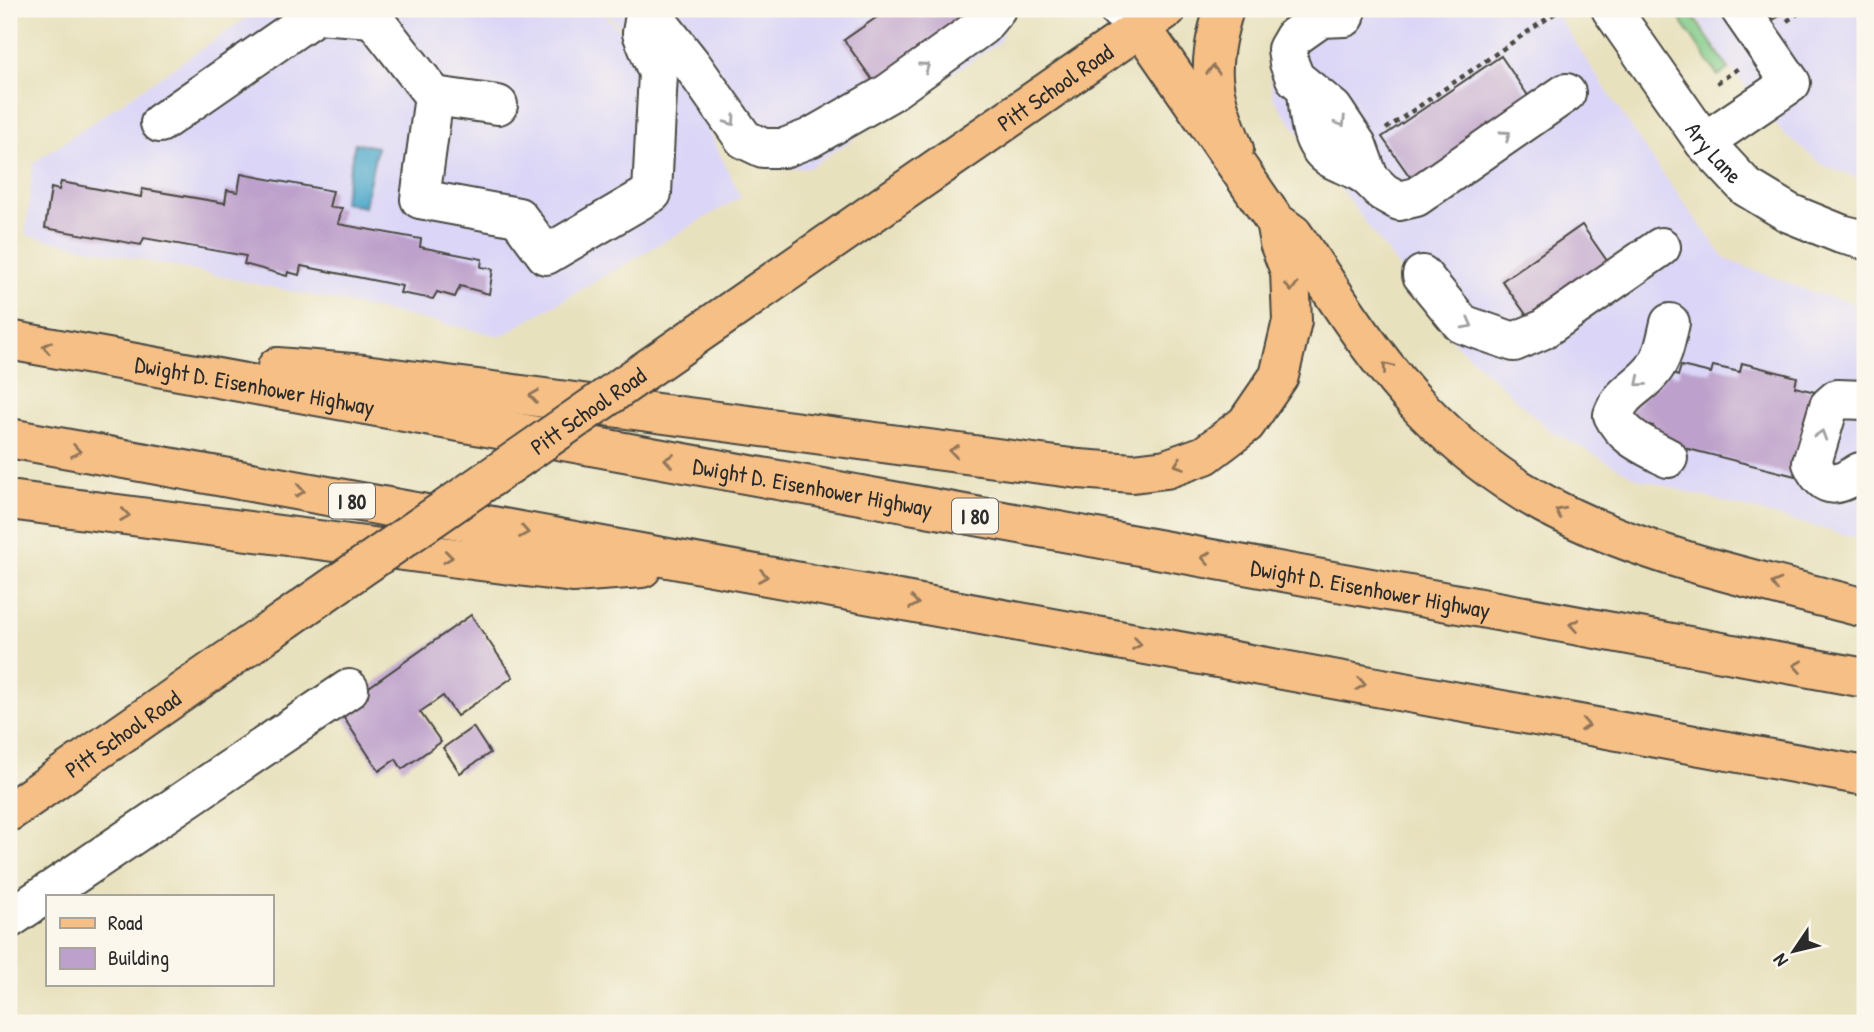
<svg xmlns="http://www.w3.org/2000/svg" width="1874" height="1032" font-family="'Patrick Hand',sans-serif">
  <rect width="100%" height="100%" fill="#fbf7ec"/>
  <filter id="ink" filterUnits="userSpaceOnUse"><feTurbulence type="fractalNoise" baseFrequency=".0143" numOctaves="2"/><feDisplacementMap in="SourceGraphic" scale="14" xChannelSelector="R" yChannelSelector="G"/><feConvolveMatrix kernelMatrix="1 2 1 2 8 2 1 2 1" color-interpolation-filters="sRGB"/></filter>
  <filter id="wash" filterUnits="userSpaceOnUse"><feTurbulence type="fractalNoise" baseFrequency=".00686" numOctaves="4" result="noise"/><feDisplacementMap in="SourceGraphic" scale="28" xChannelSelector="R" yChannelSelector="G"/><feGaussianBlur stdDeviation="1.57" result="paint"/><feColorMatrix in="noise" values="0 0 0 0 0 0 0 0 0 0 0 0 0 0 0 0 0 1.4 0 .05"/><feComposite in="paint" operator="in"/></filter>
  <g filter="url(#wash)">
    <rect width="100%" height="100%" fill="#e8e1be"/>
    <path fill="#dbd6f7" d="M260 9H599L621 31 656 40 689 90 741 197 501 336 26 235 33 163Z
      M602 9H1008L1000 42 809 168 769 169 737 152 659 38 622 28Z
      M1292 9H1553L1652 159 1725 259 1812 292 1865 306V540L1639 479 1549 430 1454 342 1273 98 1267 48Z
      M1691 9H1865V181L1823 165 1782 132 1726 63Z"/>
    <path fill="#7fc884" stroke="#557a58" stroke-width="2" d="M1673 9H1688L1729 69 1718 76Z"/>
    <path fill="#4da8cb" stroke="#3c6a7b" stroke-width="2" d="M355 143 377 147 364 207 343 202Z"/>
    <g id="blocks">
      <path fill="#bda0cb" d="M870 9H964L974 23 879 89 844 40 877 17Z
        M1765 9H1789L1773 20Z
        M1501 56 1533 103 1415 184 1382 137Z
        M241 174 333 191 329 207 342 208 338 224 421 239 420 247 482 259 481 267 493 269 489 294 460 286 455 297 437 292 433 299 400 293 402 286 301 266 299 275 288 272 287 276 244 264 246 256 144 238 141 245 45 228 51 188 59 190 61 182 141 197 142 189 225 203 227 190 238 192Z
        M1582 225 1612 268 1533 324 1502 281Z
        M1742 363 1797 377 1795 387 1819 393 1799 477 1649 439 1653 426 1622 418 1670 373 1678 376 1681 366 1711 373 1713 366 1740 372Z
        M471 615 513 677 457 716 443 696 420 712 441 742 402 769 396 759 379 771 338 709Z
        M473 727 490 753 460 773 443 748Z"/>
    </g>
  </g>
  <g filter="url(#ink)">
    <use href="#blocks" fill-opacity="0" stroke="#474641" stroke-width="2"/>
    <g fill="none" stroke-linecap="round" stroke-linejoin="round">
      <defs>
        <g id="minor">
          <path d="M377 9 373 18 434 96"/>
          <path d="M648 9 692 65 744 139 763 148H784L810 138 889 93 982 26 996 9"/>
          <path d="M1118 9 1141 27"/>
          <path id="s1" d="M1611 9 1704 142 1746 187 1789 213 1841 234 1865 240"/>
          <path d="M1345 17 1321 18 1294 37 1287 49 1289 63 1295 78 1333 109 1357 145 1369 178 1383 192 1399 201 1416 197 1566 93"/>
          <path d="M1307 89C1309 111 1308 142 1329 157 1342 165 1355 167 1369 178"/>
          <path d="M498 105 434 96 420 199 518 217 546 255 652 193 658 73 642 33 646 9"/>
          <path d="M160 123 317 14 373 18"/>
          <path d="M1704 142 1791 83 1740 9"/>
          <path d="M1422 275 1462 324 1514 342 1542 330 1661 247"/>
          <path d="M1668 458C1646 446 1624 438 1613 415 1622 391 1639 388 1653 370 1664 356 1666 339 1670 323"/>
          <path d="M1860 472C1837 486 1825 492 1812 463L1829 406 1837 399 1865 400"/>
          <path d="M9 919 349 689"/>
        </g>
        <g id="major">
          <path d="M1224 9C1205 71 1211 91 1234 149"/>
          <path id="s2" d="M692 338 1167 9"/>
          <path id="s3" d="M9 812 287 619"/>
        </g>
        <g id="highway">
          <path d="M1141 27 1275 221 1293 234C1334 293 1372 357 1422 409 1462 450 1510 488 1562 513 1657 560 1763 581 1865 608"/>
          <path id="s4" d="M9 340 1865 678"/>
          <path d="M277 367 364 374 1079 469 1133 473 1166 469 1205 455 1246 424 1279 376 1292 321 1290 271 1279 243 1275 221"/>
          <path d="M9 438 1865 776"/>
          <path d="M9 500 573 573 642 568"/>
        </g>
      </defs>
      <use href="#minor" stroke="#474641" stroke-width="42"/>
      <use href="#major" stroke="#474641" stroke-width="42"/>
      <use href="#highway" stroke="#474641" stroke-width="42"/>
      <path stroke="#474641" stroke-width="4.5" stroke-dasharray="5 5" stroke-linecap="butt" d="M1787 21 1805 9
        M1717 83 1739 68
        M1386 129 1561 9"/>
      <use href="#minor" stroke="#fff" stroke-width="38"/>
      <use href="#major" stroke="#f5bf86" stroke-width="38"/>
      <use href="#highway" stroke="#f5bf86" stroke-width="38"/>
      <defs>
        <g id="major-bridge">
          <path id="s5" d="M287 619 692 338"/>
        </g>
      </defs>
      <use href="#major-bridge" stroke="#474641" stroke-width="42" stroke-linecap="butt"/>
      <use href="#major-bridge" stroke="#f5bf86" stroke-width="38"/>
    </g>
    <defs><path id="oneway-chevron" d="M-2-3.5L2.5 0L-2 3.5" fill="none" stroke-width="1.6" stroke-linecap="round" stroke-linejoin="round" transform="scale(1.75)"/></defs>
    <g stroke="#a0a0a0">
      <use href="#oneway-chevron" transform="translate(925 67) rotate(-35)"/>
      <use href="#oneway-chevron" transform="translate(731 121) rotate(55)"/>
      <use href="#oneway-chevron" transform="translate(1341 122) rotate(58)"/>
      <use href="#oneway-chevron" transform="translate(1506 135) rotate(-35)"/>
      <use href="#oneway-chevron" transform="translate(1468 324) rotate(28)"/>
      <use href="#oneway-chevron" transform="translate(1640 382) rotate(140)"/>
      <use href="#oneway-chevron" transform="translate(1821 435) rotate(-73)"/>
    </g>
    <g stroke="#907558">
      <use href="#oneway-chevron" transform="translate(1213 70) rotate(-90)"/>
      <use href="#oneway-chevron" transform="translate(1291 287) rotate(88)"/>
      <use href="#oneway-chevron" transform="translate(47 347) rotate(-169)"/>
      <use href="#oneway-chevron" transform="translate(1387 367) rotate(-130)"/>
      <use href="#oneway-chevron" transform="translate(534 396) rotate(-172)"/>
      <use href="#oneway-chevron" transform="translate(76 451) rotate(10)"/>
      <use href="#oneway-chevron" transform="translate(954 451) rotate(-172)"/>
      <use href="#oneway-chevron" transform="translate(669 460) rotate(-170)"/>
      <use href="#oneway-chevron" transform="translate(1179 464) rotate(161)"/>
      <use href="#oneway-chevron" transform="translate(300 491) rotate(10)"/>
      <use href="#oneway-chevron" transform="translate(1560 512) rotate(-153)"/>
      <use href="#oneway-chevron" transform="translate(125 515) rotate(8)"/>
      <use href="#oneway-chevron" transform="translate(524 532) rotate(10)"/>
      <use href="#oneway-chevron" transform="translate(448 557) rotate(7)"/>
      <use href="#oneway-chevron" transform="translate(1206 558) rotate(-170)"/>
      <use href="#oneway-chevron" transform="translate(763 576) rotate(10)"/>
      <use href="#oneway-chevron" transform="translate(1776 584) rotate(-165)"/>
      <use href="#oneway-chevron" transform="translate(914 603) rotate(10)"/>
      <use href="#oneway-chevron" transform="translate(1574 625) rotate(-170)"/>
      <use href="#oneway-chevron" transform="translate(1137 644) rotate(10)"/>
      <use href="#oneway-chevron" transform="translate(1798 666) rotate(-170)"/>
      <use href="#oneway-chevron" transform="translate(1361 684) rotate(10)"/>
      <use href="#oneway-chevron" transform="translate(1585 725) rotate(10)"/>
    </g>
  </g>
  <g text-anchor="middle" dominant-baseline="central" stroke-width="5" stroke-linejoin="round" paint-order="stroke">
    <g fill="#fbf7ec" stroke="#696865" stroke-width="2">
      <rect x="329" y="483.5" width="46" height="35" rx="5"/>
      <rect x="952" y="498.5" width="46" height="35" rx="5"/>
    </g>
    <g font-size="21" font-weight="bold" fill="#2b2b2b">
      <text x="352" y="501">I 80</text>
      <text x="975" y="516">I 80</text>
    </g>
    <g font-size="23" fill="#2b2b2b" stroke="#fbf7ec">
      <text stroke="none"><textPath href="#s2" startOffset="441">Pitt School Road</textPath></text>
      <text stroke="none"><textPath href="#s1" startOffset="177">Ary Lane</textPath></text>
      <text stroke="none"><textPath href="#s4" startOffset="250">Dwight D. Eisenhower Highway</textPath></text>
      <text stroke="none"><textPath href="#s5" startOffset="366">Pitt School Road</textPath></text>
      <text stroke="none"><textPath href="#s4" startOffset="817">Dwight D. Eisenhower Highway</textPath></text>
      <text stroke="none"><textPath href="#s4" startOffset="1384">Dwight D. Eisenhower Highway</textPath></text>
      <text stroke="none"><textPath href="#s3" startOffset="138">Pitt School Road</textPath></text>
    </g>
  </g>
  <rect width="1874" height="1032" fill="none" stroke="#fbf7ec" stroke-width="35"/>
  <rect x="46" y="895" width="228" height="91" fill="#fbf7ec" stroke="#a8a59f" stroke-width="2"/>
  <rect x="60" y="918" width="35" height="10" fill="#f5bf86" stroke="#a8a59f" stroke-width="2"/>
  <text x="108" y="930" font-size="21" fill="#2b2b2b">Road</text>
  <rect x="60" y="948" width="35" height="21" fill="#bda0cb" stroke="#a8a59f" stroke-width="2"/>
  <text x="108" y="965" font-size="21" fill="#2b2b2b">Building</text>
  <g transform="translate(1794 951) rotate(235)" stroke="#fbf7ec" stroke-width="5" paint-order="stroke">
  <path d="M0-5L12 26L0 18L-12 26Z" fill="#2b2b2b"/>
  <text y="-10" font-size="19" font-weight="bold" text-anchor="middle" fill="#2b2b2b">N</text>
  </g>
</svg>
